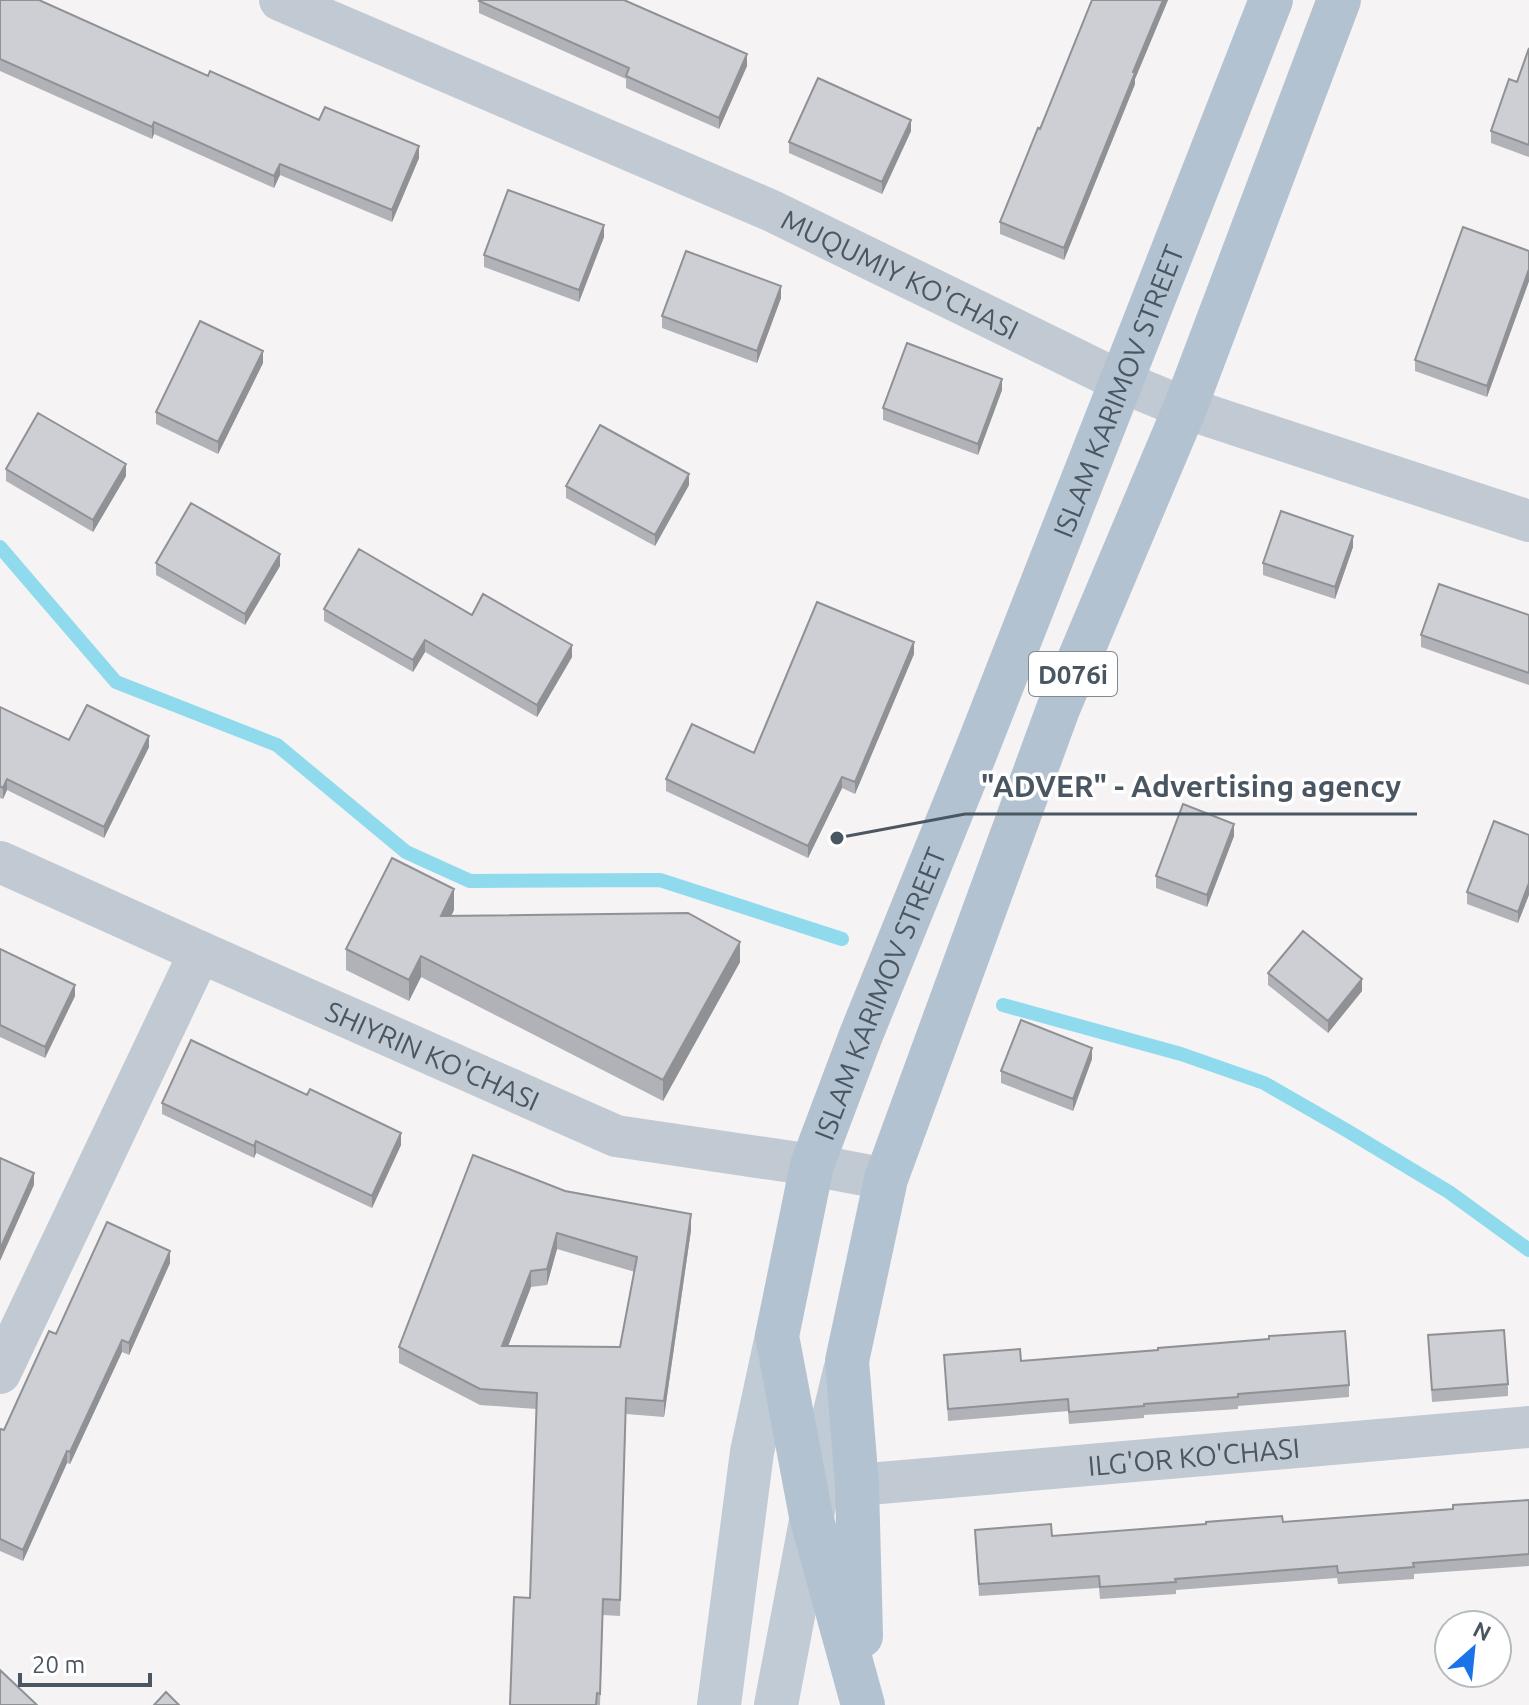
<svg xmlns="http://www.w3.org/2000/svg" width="1529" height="1705" font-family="Ubuntu,sans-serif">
  <rect width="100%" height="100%" fill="#f5f3f3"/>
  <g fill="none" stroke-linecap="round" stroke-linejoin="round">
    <path stroke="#90daee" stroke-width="14" d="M0 547 116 682 277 745 406 852 470 881 660 880 842 939
      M1003 1005 1181 1054 1264 1083 1346 1130 1449 1192 1529 1250"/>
    <g stroke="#c1cad2" stroke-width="42">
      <path id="s1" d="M280 0 772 211 1122 382 1185 408 1529 521"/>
      <path id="s2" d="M0 862 200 952 616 1136 812 1165 886 1179"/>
      <path d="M0 1373 200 952"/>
      <path id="s3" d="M857 1485 1529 1427"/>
    </g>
    <path stroke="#c1cbd6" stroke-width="44" d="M719 1705 752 1452 777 1336
      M776 1705 819 1479 845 1371"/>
    <g stroke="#b3c2d1" stroke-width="44">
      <path d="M861 1636 857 1485 847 1361 886 1179 1058 709 1185 408 1339 0"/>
      <path id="s4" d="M863 1705 811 1516 777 1336 812 1165 861 1035 977 749 1271 0"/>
    </g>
  </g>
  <path fill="#b0b2b7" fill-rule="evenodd" d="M0 0 208 76 419 158 392 222 280 175 274 188 154 134 152 139 0 71Z
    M1092 0H1168L1135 79V84L1064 260 1000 234V222L1040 129Z
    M479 1 747 66 719 129 626 88V79L479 13Z
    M1529 48V157L1491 143V131L1517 82Z
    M911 131 882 194 789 153V142Z
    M604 237 579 302 484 267V255Z
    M1529 251V281L1487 397 1415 371V360Z
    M781 298 757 363 662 328V316Z
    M263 363 218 454 156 424V412Z
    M1002 390 978 455 883 420V408Z
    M6 469 126 476 93 532 6 481Z
    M689 485 655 546 566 498V486Z
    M1353 547 1335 599 1263 575V563Z
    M156 563 280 566 245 625 156 575Z
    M324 609 472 615 572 657 537 717 425 652 413 672 324 621Z
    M1529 615V685L1421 647V635Z
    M914 654 855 794 842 788 808 858 666 791V779L754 753Z
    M0 707 69 740 149 747 104 838 7 790 3 799 0 798Z
    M1529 835 1518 923 1467 904V892Z
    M1234 836 1207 907 1156 888V876Z
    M454 910 451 916 740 962 663 1101 421 977 409 1001 346 970V949Z
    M0 949 75 996 45 1058 0 1037Z
    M1268 973 1362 991 1328 1033 1268 985Z
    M1092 1059 1073 1111 1001 1083V1071Z
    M307 1095 401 1145 372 1208 256 1153 254 1158 162 1114V1103Z
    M565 1191 691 1230 664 1417 626 1414 620 1616 603 1615 600 1705H510L530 1598 537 1409 480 1405 399 1363V1347ZM557 1249 635 1272 620 1347 508 1346 531 1287 547 1285Z
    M170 1263 129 1355 122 1352 70 1464 67 1463 23 1561 0 1551V1431L4 1430 56 1334Z
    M1428 1335 1508 1384V1396L1432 1402Z
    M944 1355 1349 1385V1397L1238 1406V1409L1144 1415V1418L1069 1424 1068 1411 948 1421Z
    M1529 1500V1566L1414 1574V1579L1338 1584 1337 1578 1176 1590V1594L1100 1599 1099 1588 979 1596 975 1530 1052 1536 1283 1522 1453 1509Z"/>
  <path fill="#909195" d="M1163 0H1168L1135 79V84L1064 260V248L1133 72Z
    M747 54V66L719 129V118Z
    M911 120V131L882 194V182Z
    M154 122V134L152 139V127Z
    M419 146V158L392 222V210Z
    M280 164V175L274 188V176Z
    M604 225V237L579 302V290Z
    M1529 269V281L1487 397V386Z
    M781 286V298L757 363V351Z
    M263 351V363L218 454V442Z
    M1002 379V390L978 455V444Z
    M126 464V476L93 532V520Z
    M689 474V485L655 546V535Z
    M1353 536V547L1335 599V587Z
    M280 554V566L245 625V614Z
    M425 640V652L413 672V660Z
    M914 642V654L855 794V782Z
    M572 645V657L537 717V705Z
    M149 736V747L104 838V827Z
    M842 777V788L808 858V846Z
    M7 779V790L3 799V788Z
    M1234 824V836L1207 907V895Z
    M1529 883V895L1518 923V912Z
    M454 889V910L441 937V916Z
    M740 942V962L663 1101V1080Z
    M421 956V977L409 1001V980Z
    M1362 979V991L1328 1033V1021Z
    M75 985V996L45 1058V1047Z
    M1092 1048V1059L1073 1111V1099Z
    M401 1133V1145L372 1208V1196Z
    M256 1141V1153L254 1158V1146Z
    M34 1173V1185L0 1261V1249Z
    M691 1214V1230L664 1417V1401Z
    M557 1233V1249L547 1285V1269Z
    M170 1251V1263L129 1355V1343Z
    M531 1271V1287L502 1362V1346Z
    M122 1340V1352L70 1464V1452Z
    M67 1451V1463L23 1561V1550Z"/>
  <path fill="#cdcfd5" stroke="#909195" stroke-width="2" fill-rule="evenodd" d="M0 0H39L208 76 210 71 319 120 325 107 419 146 392 210 280 164 274 176 154 122 152 127 0 59Z
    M480 0H624L747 54 719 118 626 76 629 68 479 1Z
    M1092 0H1163L1133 72 1135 73 1064 248 1000 222 1038 128 1040 129Z
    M1529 48V145L1491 131 1509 79 1517 82Z
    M818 78 911 120 882 182 789 142Z
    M508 190 604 225 579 290 484 255Z
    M1463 227 1529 251V269L1487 386 1415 360Z
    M686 251 781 286 757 351 662 316Z
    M200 321 263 351 218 442 156 412Z
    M907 343 1002 379 978 444 883 408Z
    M38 413 126 464 93 520 6 469Z
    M600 425 689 474 655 535 566 486Z
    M191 503 280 554 245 614 156 563Z
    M1281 511 1353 536 1335 587 1263 563Z
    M359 549 472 615 483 594 572 645 537 705 425 640 413 660 324 609Z
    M1439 584 1529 615V673L1421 635Z
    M817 602 914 642 855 782 842 777 808 846 666 779 692 724 754 753Z
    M87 705 149 736 104 827 7 779 3 788 0 786V707L69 740Z
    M1183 804 1234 824 1207 895 1156 876Z
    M1494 821 1529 835V883L1518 912 1467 892Z
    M392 858 454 889 441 916 688 913 740 942 663 1080 421 956 409 980 346 949Z
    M1303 931 1362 979 1328 1021 1268 973Z
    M0 949 75 985 45 1047 0 1025Z
    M1021 1020 1092 1048 1073 1099 1001 1071Z
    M191 1040 307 1095 310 1089 401 1133 372 1196 256 1141 254 1146 162 1103Z
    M473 1155 565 1191 691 1214 664 1401 626 1398 620 1600 603 1599 600 1694 597 1693 596 1705H510L514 1597 530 1598 537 1393 480 1389 399 1347ZM557 1233 637 1257 620 1347 502 1346 531 1271 547 1269Z
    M0 1158 34 1173 0 1249Z
    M107 1222 170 1251 129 1343 122 1340 70 1452 67 1451 23 1550 0 1539V1431L1 1429 4 1430 49 1331 56 1334Z
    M1504 1330 1508 1384 1432 1390 1428 1335Z
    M1345 1331 1349 1385 1238 1394V1397L1144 1404V1406L1069 1412 1068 1399 948 1409 944 1355 1020 1349 1021 1361 1158 1350V1348L1269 1339V1336Z
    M1529 1500V1554L1413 1563 1414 1567 1338 1573 1337 1566 1175 1579 1176 1582 1100 1587 1099 1576 979 1584 975 1530 1051 1524 1052 1536 1206 1524V1522L1282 1516 1283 1522 1453 1509V1505Z
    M0 1670 37 1705H0Z
    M166 1692 179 1705H154Z"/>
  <g text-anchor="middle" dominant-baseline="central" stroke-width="7" stroke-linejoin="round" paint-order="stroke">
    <rect fill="#fff" stroke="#808990" stroke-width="2" x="1029" y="652" width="88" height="44" rx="6"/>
    <g font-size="26" font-weight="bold" fill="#4a5661">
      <text x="1073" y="674">D076i</text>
    </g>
    <g font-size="28" fill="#4a5661" stroke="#fff">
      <text stroke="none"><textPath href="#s1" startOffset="678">MUQUMIY KO'CHASI</textPath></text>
      <text stroke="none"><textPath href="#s4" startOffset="1386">ISLAM KARIMOV STREET</textPath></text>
      <text stroke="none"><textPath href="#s4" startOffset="738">ISLAM KARIMOV STREET</textPath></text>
      <text stroke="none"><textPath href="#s2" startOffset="474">SHIYRIN KO'CHASI</textPath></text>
      <text stroke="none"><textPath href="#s3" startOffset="338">ILG'OR KO'CHASI</textPath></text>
    </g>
  </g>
  <path fill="none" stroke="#4a5661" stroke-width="3" d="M837 838L965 814H1417"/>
  <circle fill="#4a5661" stroke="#fff" stroke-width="3" cx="837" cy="838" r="8"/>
  <g font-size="30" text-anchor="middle" font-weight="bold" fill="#4a5661" stroke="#fff" stroke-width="7" stroke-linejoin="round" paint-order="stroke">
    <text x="1191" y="797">"ADVER" - Advertising agency</text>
  </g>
  <g transform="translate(1473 1649) rotate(27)"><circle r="38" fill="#ffffff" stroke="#b7bbc0" stroke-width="2"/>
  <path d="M0-6L14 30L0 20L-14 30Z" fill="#1a73e8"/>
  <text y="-12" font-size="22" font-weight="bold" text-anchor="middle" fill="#4a5661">N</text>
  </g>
  <path d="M20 1673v12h130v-12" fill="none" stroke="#4a5661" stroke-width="4"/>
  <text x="32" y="1673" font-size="24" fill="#4a5661" stroke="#ffffff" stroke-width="6" paint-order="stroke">20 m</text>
</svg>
